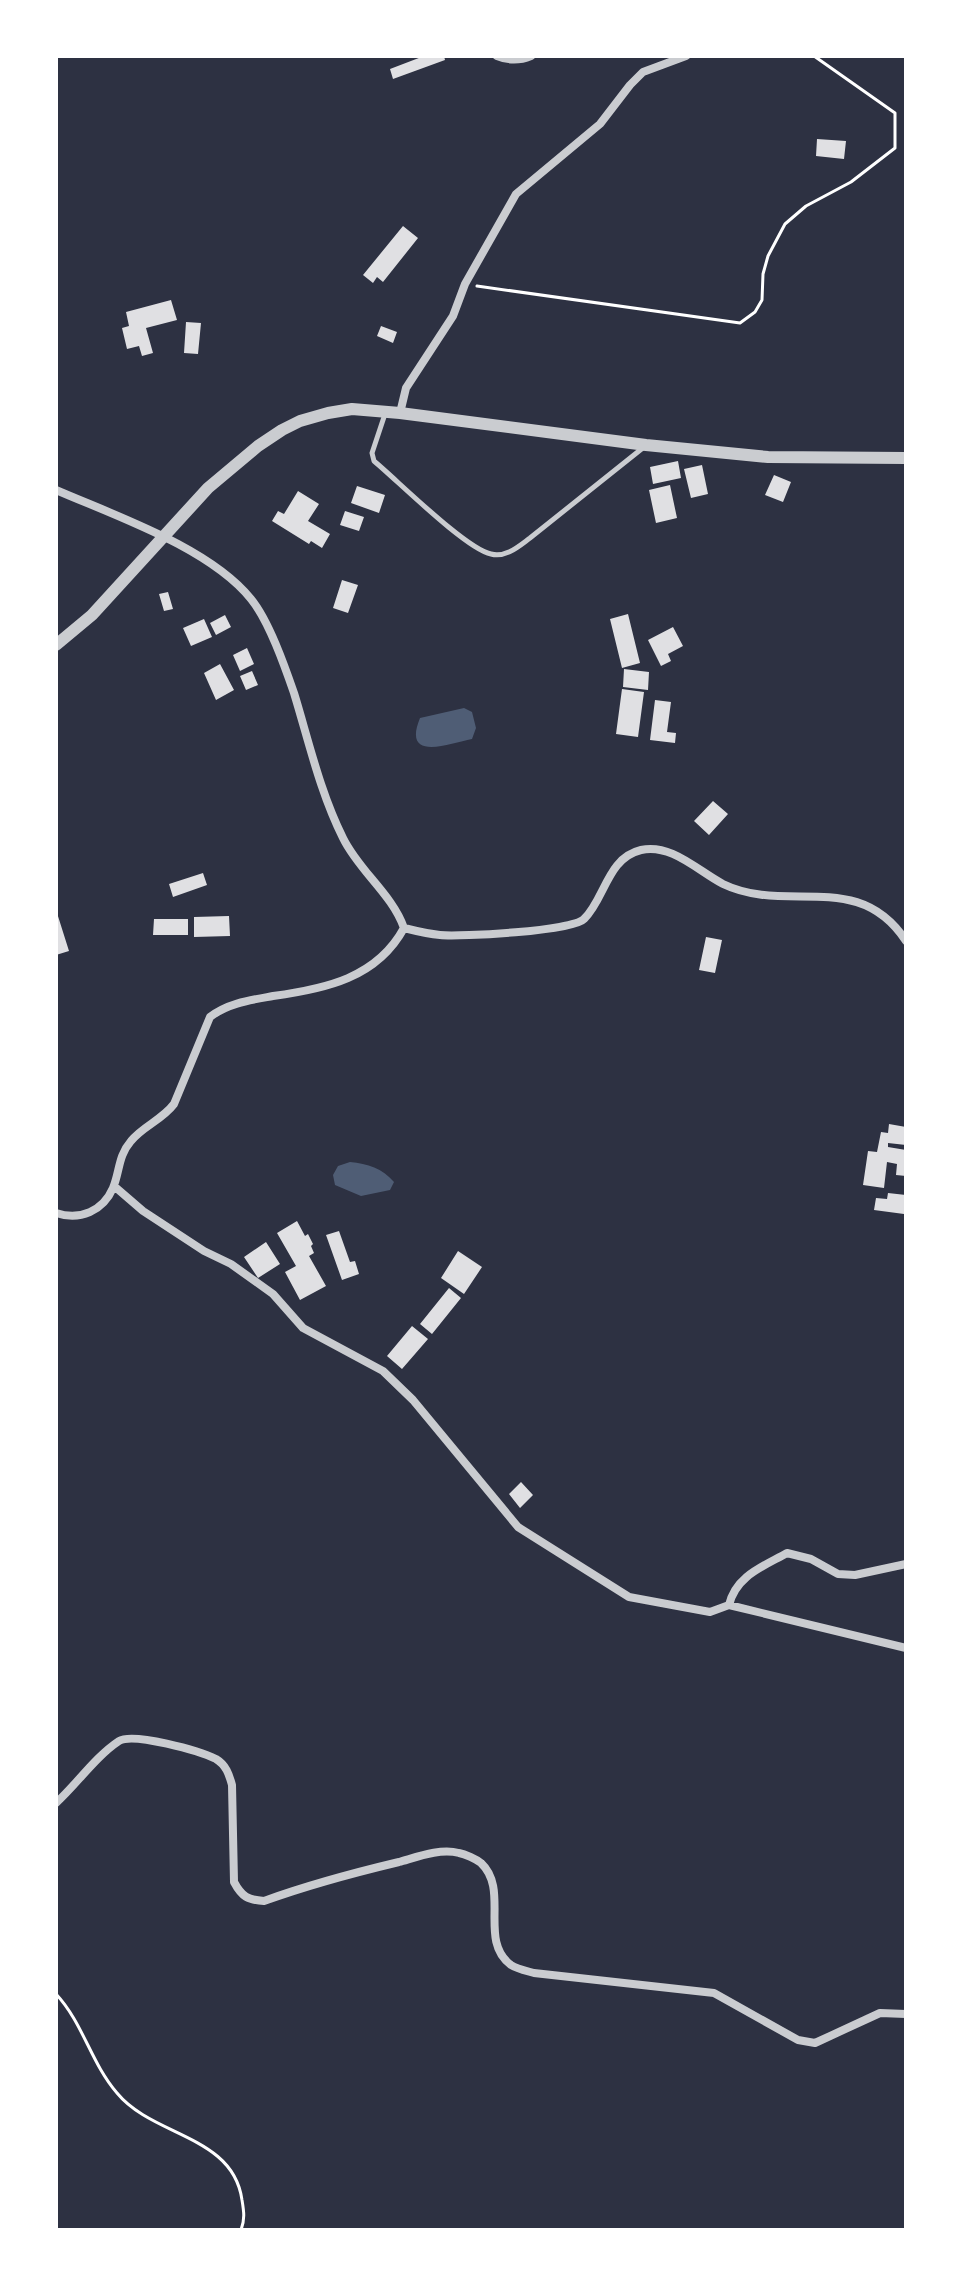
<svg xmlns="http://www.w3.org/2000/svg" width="962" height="2286" font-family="Barlow,sans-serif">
  <rect width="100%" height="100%" fill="#2d3142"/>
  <path fill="#4f5d75" d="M464 708 472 712 476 728 472 739C448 744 402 762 420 718Z
    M350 1162C368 1164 382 1168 394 1182L390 1190 361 1196 335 1185 333 1175 338 1166Z"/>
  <path fill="#e0e0e3" d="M424 56H444L445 60 393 79 390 69Z
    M817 139 846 141 844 159 816 156Z
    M403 226 418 238 383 282 377 277 373 283 363 275Z
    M171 300 177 320 146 328 153 353 142 356 139 346 127 349 122 328 129 326 126 312Z
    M186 322 201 323 198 354 184 353Z
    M381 326 397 332 393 343 377 336Z
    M678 461 681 478 653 484 650 467Z
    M702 465 708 494 691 498 684 469Z
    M774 475 791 482 783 502 765 495Z
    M670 485 677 518 656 523 649 490Z
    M357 486 385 495 379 513 351 503Z
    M298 491 319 504 308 521 330 534 322 548 311 541 309 544 272 521 278 511 284 514Z
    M345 511 364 517 359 531 340 525Z
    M342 580 358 585 348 613 333 608Z
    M168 592 173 609 164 611 159 594Z
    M628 614 640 663 622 668 610 619Z
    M225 615 231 627 216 635 210 623Z
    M204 619 212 637 191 646 183 628Z
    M673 627 683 646 668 654 671 661 661 666 648 640Z
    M247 648 254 664 240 671 233 655Z
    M220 664 234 690 216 700 204 673Z
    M624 669 649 672 648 690 623 687Z
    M252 671 258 685 246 690 240 676Z
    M622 689 644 692 638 737 616 734Z
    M655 700 671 702 667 732 676 733 675 743 650 740Z
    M713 801 728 814 709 835 694 821Z
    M203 873 207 885 173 897 169 884Z
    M57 913 69 951 56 955V914Z
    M229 916 230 936 194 937V917Z
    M154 919H188V935H153Z
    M706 937 722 940 715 973 699 970Z
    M889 1124 906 1127V1145L888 1143V1147L906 1150V1176L896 1175 897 1164 887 1162 884 1188 863 1185 868 1151 877 1152 881 1132 888 1133Z
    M888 1193 906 1195 904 1214 874 1210 876 1198 887 1199Z
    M297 1221 305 1236 308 1234 313 1244 311 1246 314 1253 309 1256 326 1286 300 1300 285 1272 296 1266 277 1233Z
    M339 1231 350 1262 355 1261 359 1274 342 1280 326 1235Z
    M266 1242 280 1264 258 1278 244 1257Z
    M458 1251 482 1267 464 1294 441 1278Z
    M449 1288 461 1298 432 1334 420 1324Z
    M412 1326 428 1339 402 1369 387 1356Z
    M521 1482 533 1495 520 1508 509 1494Z"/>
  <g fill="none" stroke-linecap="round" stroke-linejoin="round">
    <path stroke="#fff" stroke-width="3" d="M477 286 740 323 755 312 762 300 763 274 768 256 785 224 806 206 851 182 895 148V113L814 56
      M56 1994C83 2023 91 2063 117 2093 153 2137 233 2135 242 2200 244 2212 245 2219 241 2230"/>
    <path stroke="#caccd0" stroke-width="5" d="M385 414 372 453 374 461C398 481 466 549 491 554 506 558 519 546 530 538L644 447"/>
    <path stroke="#caccd0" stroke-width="8" d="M497 56C509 61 519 61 531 56
      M400 413 406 388 453 316 465 284 516 194 600 124 630 85 643 72 686 56
      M56 490C116 516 210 548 251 599 269 621 285 667 294 693 309 742 320 792 343 838 359 871 392 894 404 928 377 978 325 989 273 996 251 1000 228 1003 210 1017L174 1104C162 1120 143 1126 131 1141 118 1156 120 1171 113 1188 103 1211 80 1221 56 1213
      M404 928C416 931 428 934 440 935 460 937 573 931 584 919 605 899 607 858 641 850 671 843 698 871 723 884 787 915 858 868 906 941
      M114 1186 143 1211 204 1251 231 1264 273 1294 303 1328 383 1371 413 1400 518 1527 629 1597 710 1612 729 1605 906 1648
      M729 1605C736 1576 762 1567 787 1553L811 1559 838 1574 855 1575 906 1564
      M56 1803C77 1784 95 1757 119 1741 133 1732 200 1751 216 1759 226 1765 229 1774 232 1785L234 1882C242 1897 248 1900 264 1901 308 1885 353 1873 399 1862 417 1857 440 1848 459 1853 465 1854 476 1859 481 1863 510 1890 478 1941 511 1965 517 1969 527 1971 534 1973L714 1993 798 2040 815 2043 880 2013 906 2014"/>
    <path stroke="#caccd0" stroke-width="12" d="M56 645 92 615 208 488 258 446 282 430 300 421 328 413 352 409 400 413 646 445 768 457 906 458"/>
  </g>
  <rect width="962" height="2286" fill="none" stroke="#ffffff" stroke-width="116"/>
</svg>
